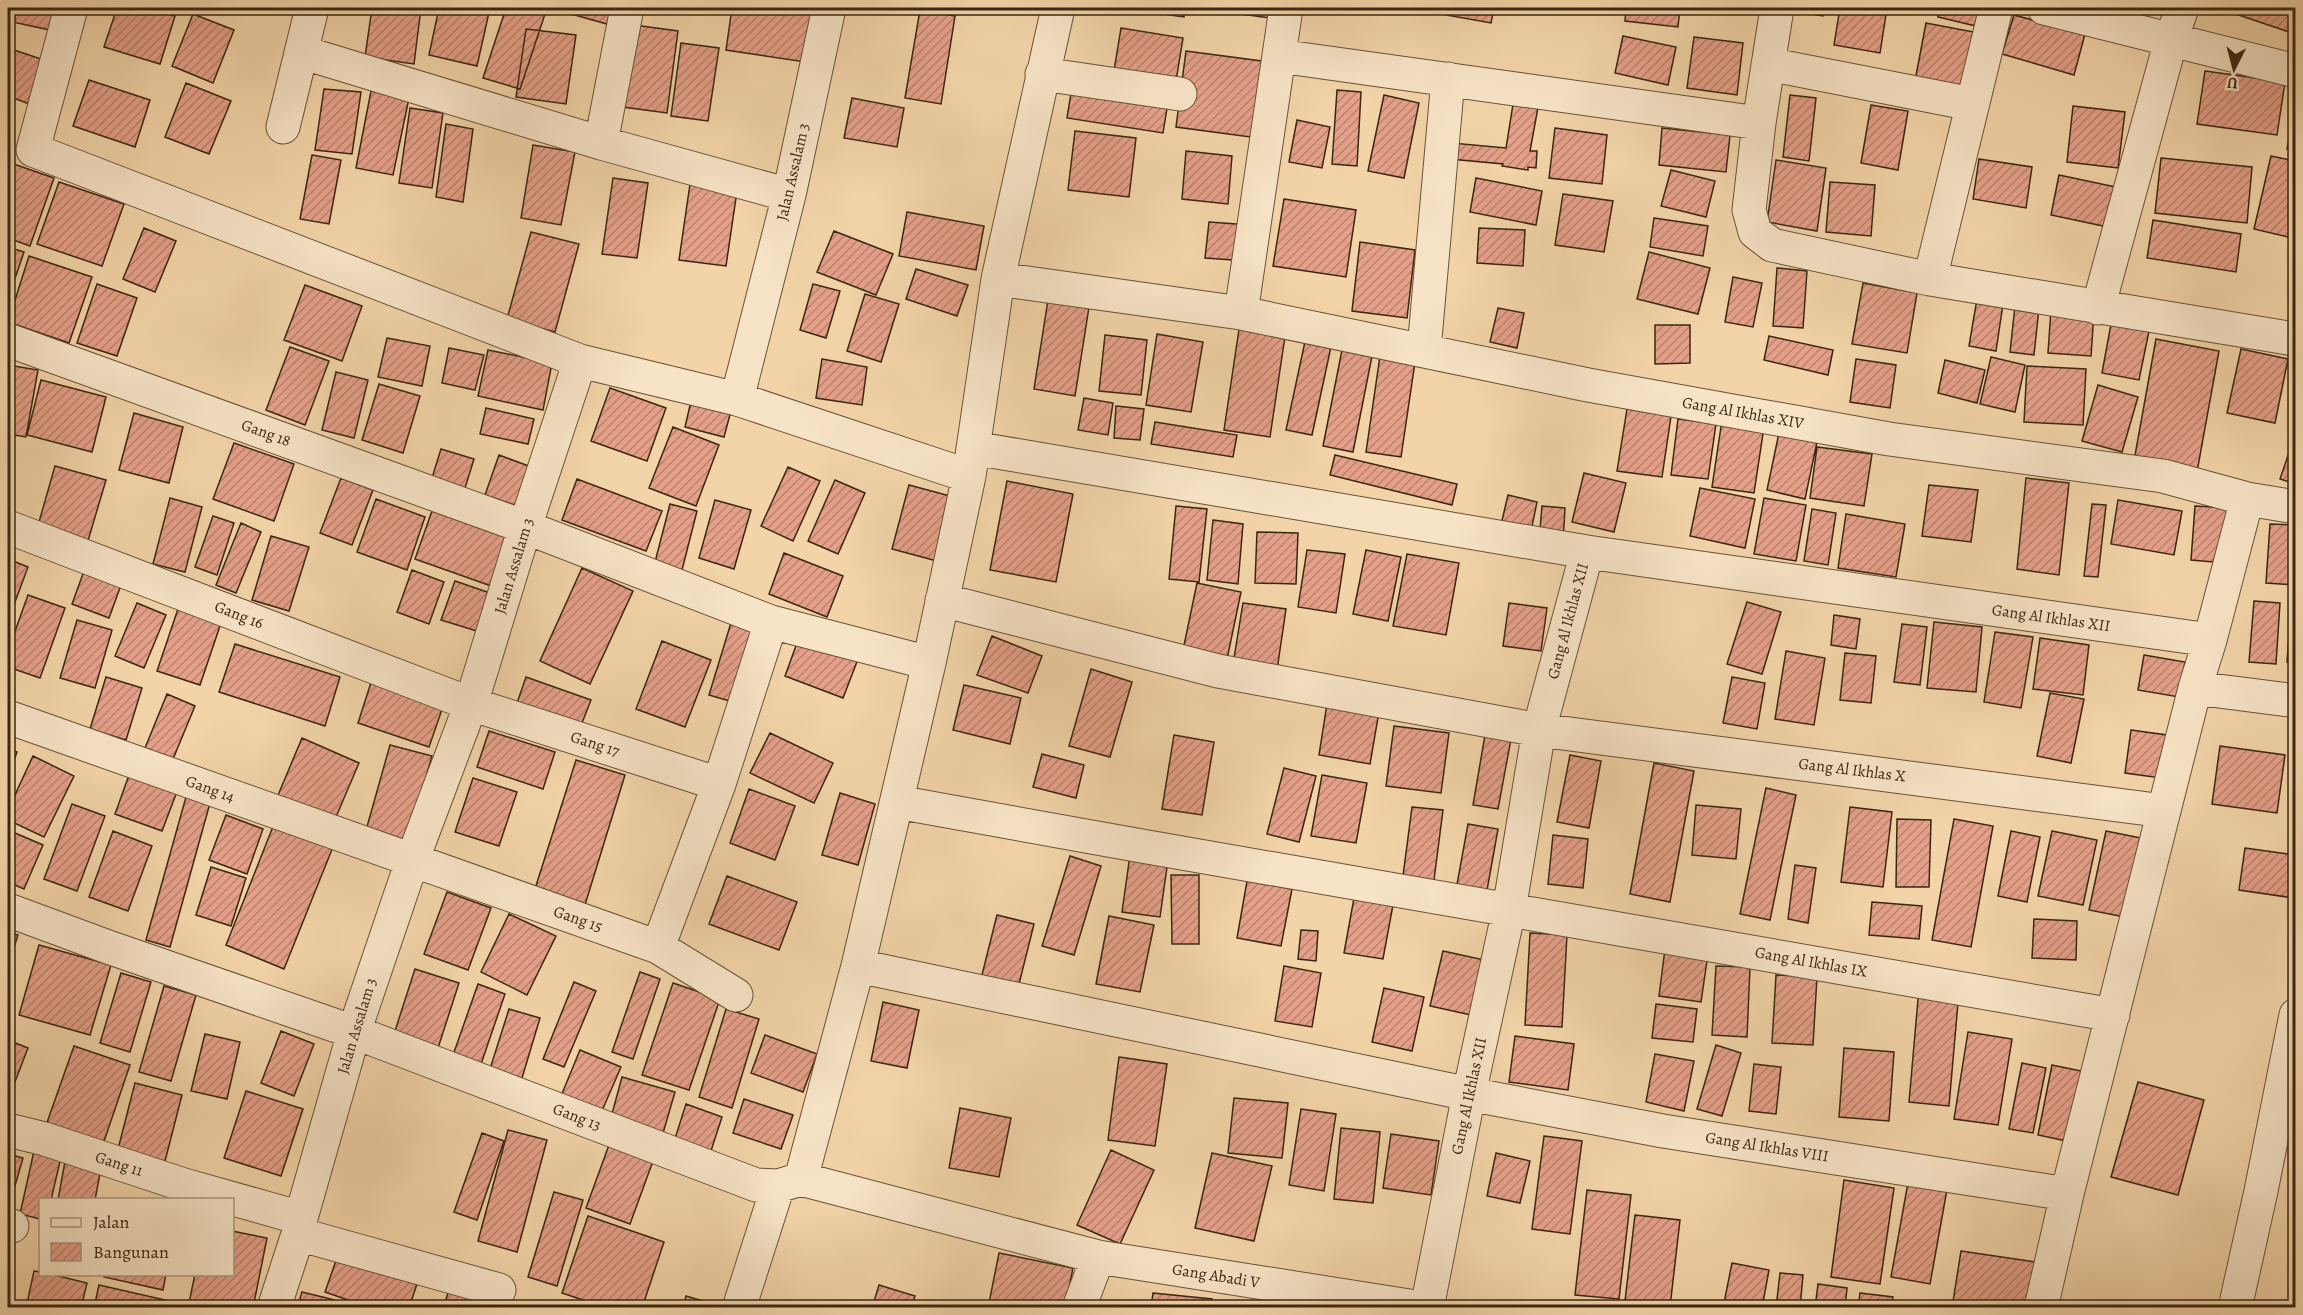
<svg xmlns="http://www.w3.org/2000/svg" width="2303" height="1315" font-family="Alegreya,serif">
  <defs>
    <pattern id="building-hatch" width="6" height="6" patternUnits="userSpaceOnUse" patternTransform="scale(1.5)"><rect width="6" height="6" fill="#e5a089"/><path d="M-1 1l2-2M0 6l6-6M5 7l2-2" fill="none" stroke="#bb826f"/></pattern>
  </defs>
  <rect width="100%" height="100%" fill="#f2d4a8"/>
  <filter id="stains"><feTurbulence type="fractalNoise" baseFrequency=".00333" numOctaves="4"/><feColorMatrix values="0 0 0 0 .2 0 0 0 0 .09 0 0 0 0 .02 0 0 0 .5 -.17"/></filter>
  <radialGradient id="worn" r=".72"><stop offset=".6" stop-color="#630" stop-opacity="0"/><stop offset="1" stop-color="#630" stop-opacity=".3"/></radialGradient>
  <path fill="url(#building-hatch)" stroke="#3a2712" stroke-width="1.5" d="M9 8H64L59 32 8 21Z
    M117 8H148L175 16 160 64 104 47Z
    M372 8H421L414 64 365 57Z
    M439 8H490L477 66 429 55Z
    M506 8H547L520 89 483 78Z
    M573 8H613L607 24 571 14Z
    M732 8H770L812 14 805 62 726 50Z
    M1134 8H1185L1184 17 1134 10Z
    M1212 8H1279L1278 19 1211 10Z
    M1407 8H1437L1436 13 1407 10Z
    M1447 8H1494L1491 23 1446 15Z
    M1626 8H1680L1678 27 1625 21Z
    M1793 8H1824L1823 16 1792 11Z
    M1840 8H1887L1880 53 1834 45Z
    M1940 8H1984L1980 27 1938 17Z
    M2218 8H2296V15L2289 32Z
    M920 10 955 16 941 104 905 98Z
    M193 14 234 30 213 83 172 66Z
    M2014 15 2085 34 2074 75 2002 54Z
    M1926 23 1979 33 1969 91 1915 81Z
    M634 25 678 31 667 113 623 107Z
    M1121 28 1183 38 1175 87 1113 77Z
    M526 29 576 35 566 104 516 97Z
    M1623 36 1676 47 1668 85 1615 73Z
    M1694 37 1743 43 1737 95 1687 88Z
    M681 43 719 48 708 121 671 116Z
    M8 48 47 61 32 105 8 96Z
    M1186 51 1269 62 1258 138 1176 127Z
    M2205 71 2285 82 2277 135 2197 124Z
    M89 80 150 100 135 147 73 126Z
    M1073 81 1169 96 1163 133 1067 118Z
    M186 83 231 101 209 154 165 137Z
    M324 89 361 92 352 154 315 150Z
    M1337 90 1361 92 1357 166 1332 164Z
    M371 91 409 98 393 175 356 168Z
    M1384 95 1419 103 1404 178 1368 171Z
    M1790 95 1816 98 1809 161 1783 157Z
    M852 98 904 108 897 147 844 138Z
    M1514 98 1539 102 1530 151H1537L1536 168 1528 167V170L1502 166 1503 164 1450 159 1452 143 1506 148Z
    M2296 103V150L2287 149Z
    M1871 105 1908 111 1898 170 1861 163Z
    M2073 106 2125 112 2118 168 2067 162Z
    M410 108 443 113 432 188 399 183Z
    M1297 120 1330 127 1322 168 1289 162Z
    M446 124 473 129 463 202 436 197Z
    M1555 128 1607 135 1602 184 1549 178Z
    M1662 128 1730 135 1726 172 1659 165Z
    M1075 131 1136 138 1129 197 1068 190Z
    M533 145 575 152 561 225 521 218Z
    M1186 151 1232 156 1228 204 1182 199Z
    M312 155 341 160 329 224 300 219Z
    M2271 156 2296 161V239L2254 229Z
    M2161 158 2252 167 2247 223 2155 213Z
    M1979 159 2032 167 2026 208 1973 199Z
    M1776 160 1826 168 1817 231 1767 222Z
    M8 162 54 178 30 246 8 238Z
    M1671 170 1715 181 1706 217 1661 206Z
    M2059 175 2116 187 2108 227 2051 215Z
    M613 178 648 183 637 258 602 254Z
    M1476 178 1542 191 1536 225 1470 212Z
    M59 182 124 204 102 266 37 244Z
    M1830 182 1875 185 1871 236 1826 232Z
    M690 184 737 191 726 266 679 260Z
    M1563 194 1613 201 1604 252 1555 245Z
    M1284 199 1356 210 1346 277 1273 266Z
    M907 212 984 226 976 270 899 256Z
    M1654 218 1708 226 1703 256 1650 247Z
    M2153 220 2241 234 2236 272 2147 258Z
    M1209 222 1250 225 1247 261 1205 258Z
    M144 228 176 241 155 292 123 279Z
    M1479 228 1525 230 1523 266 1477 263Z
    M834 231 893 254 876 295 817 272Z
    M531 232 579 244 555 332 507 319Z
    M1360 242 1415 250 1407 318 1352 311Z
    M8 247 24 252 8 299Z
    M1649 252 1710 268 1698 314 1637 299Z
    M29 256 92 277 69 343 8 322Z
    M1777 268 1807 271 1803 328 1773 326Z
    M916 269 968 285 957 316 906 299Z
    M1733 277 1762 283 1753 327 1725 322Z
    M1863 283 1917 293 1907 353 1852 344Z
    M97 284 137 298 117 356 77 343Z
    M813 284 840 291 826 338 800 330Z
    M305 285 362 306 342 361 284 340Z
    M865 294 899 304 881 362 847 351Z
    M1977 299 2003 304 1996 351 1969 346Z
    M1048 300 1089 307 1075 396 1034 389Z
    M2015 306 2039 308 2034 355 2010 352Z
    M1498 308 1524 313 1517 348 1490 342Z
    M2051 309 2094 312 2091 356 2048 353Z
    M1241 316 1287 323 1270 437 1224 430Z
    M2111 324 2149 331 2139 380 2102 373Z
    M1655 325H1690V363L1655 364Z
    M1157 334 1203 342 1191 412 1146 405Z
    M1105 335 1147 340 1141 395 1099 391Z
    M1769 336 1833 350 1828 375 1764 360Z
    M1306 337 1332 342 1312 435 1286 430Z
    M387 338 430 346 422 386 378 377Z
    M2156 339 2219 351 2197 472 2134 461Z
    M290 347 329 361 305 425 266 410Z
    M449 348 484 355 475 390 442 383Z
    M2241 349 2288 359 2275 423 2227 413Z
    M488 350 552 363 543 410 478 396Z
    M1342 350 1372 356 1353 452 1323 446Z
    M1380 356 1415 362 1401 457 1366 452Z
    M1991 357 2025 365 2015 412 1980 404Z
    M822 359 867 367 862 405 816 398Z
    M1856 359 1896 365 1890 408 1850 402Z
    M1945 360 1985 370 1977 403 1938 393Z
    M8 365 38 370 26 437 8 434Z
    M2027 366 2086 369 2083 425 2024 422Z
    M336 372 368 380 354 438 322 430Z
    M41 380 106 397 92 452 27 435Z
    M379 384 420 396 403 453 362 440Z
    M2098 385 2138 397 2122 452 2082 441Z
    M610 388 666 408 647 461 591 441Z
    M692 397 732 407 724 437 685 427Z
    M1084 398 1113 403 1108 435 1078 430Z
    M1116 406 1144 409 1140 440 1114 438Z
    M486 408 534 419 528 444 480 434Z
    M1627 409 1671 416 1662 477 1617 471Z
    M134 413 183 427 169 483 119 470Z
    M1678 419 1716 424 1708 479 1671 475Z
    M1722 420 1764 427 1754 493 1712 487Z
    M1155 422 1237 435 1233 457 1151 444Z
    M673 427 719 445 696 506 649 488Z
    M2296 432V484L2280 479Z
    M1779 433 1817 442 1805 499 1767 490Z
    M234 443 294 464 274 521 213 499Z
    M1817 447 1872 454 1864 506 1810 498Z
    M441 449 474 459 465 488 432 478Z
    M499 455 534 468 520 507 485 495Z
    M1335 455 1457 484 1452 505 1330 475Z
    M55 466 106 480 87 544 37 529Z
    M788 467 820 481 793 541 761 526Z
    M1584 473 1626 483 1614 532 1572 522Z
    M341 478 373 490 352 545 320 533Z
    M2026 478 2069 483 2059 575 2017 569Z
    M577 479 662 511 646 551 562 520Z
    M835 480 865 493 838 554 808 541Z
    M1007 481 1073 494 1056 582 990 570Z
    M909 485 954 497 937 561 892 549Z
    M1929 485 1978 490 1971 542 1922 536Z
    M1700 488 1755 499 1745 548 1690 536Z
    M1508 495 1537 502 1530 536 1500 529Z
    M170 498 202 507 185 572 153 564Z
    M1764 498 1806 505 1796 561 1754 554Z
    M376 499 425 517 407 570 357 552Z
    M715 500 751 510 734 569 699 558Z
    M2118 500 2182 511 2174 555 2111 544Z
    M670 504 697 511 681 574 654 566Z
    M2092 504 2106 505 2098 577 2084 576Z
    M1176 506 1207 509 1199 582 1169 579Z
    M1542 506 1565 508 1563 543 1539 541Z
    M2195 506 2229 508 2225 563 2191 560Z
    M1812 509 1836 513 1828 565 1804 561Z
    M432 511 511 539 494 587 415 559Z
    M1846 514 1905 524 1896 577 1838 568Z
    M213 516 234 523 217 575 195 567Z
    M1213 520 1243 524 1238 584 1207 580Z
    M241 523 261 532 236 593 216 585Z
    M2270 524 2296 525 2295 585 2266 583Z
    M1257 532 1298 533 1296 584 1255 583Z
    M271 536 309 547 289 611 252 600Z
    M1307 550 1345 554 1336 613 1298 607Z
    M1366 550 1401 557 1388 621 1353 614Z
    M784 553 843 576 827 617 769 594Z
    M1407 554 1459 563 1446 635 1393 626Z
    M8 559 28 567 8 621Z
    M88 560 125 574 109 618 72 604Z
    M582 568 633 591 590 684 540 661Z
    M412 570 444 582 429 624 397 612Z
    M455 581 493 594 480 632 441 620Z
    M1197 583 1241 592 1226 664 1182 655Z
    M28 595 65 608 40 678 8 667V651Z
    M2254 601 2280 603 2276 664 2249 662Z
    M1747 602 1781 612 1762 674 1727 664Z
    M137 603 166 615 144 668 115 656Z
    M1243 603 1286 609 1277 670 1233 664Z
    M1509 603 1547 608 1541 651 1503 646Z
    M179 606 222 620 200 685 157 671Z
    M2291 608 2296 609V663L2287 662Z
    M734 613 765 623 740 704 709 695Z
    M1834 615 1860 619 1856 649 1831 645Z
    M77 620 112 630 95 688 60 678Z
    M1934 622 1982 627 1976 692 1927 688Z
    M1902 624 1927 627 1920 685 1894 682Z
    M801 632 860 654 843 698 785 676Z
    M1995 632 2033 637 2021 708 1984 702Z
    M992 636 1042 656 1028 693 977 675Z
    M2040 638 2089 645 2083 695 2033 689Z
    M662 641 711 660 685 727 636 709Z
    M235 644 340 677 325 726 219 692Z
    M1786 651 1825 658 1814 725 1775 719Z
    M1845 653 1876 656 1871 703 1840 700Z
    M2144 655 2185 662 2179 697 2138 690Z
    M1091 669 1132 682 1110 757 1069 746Z
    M375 670 447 695 429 747 358 723Z
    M106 677 142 688 126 740 90 729Z
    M526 677 591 700 580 728 516 706Z
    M1732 677 1765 683 1757 729 1723 723Z
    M964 685 1021 698 1010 744 953 730Z
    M2050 693 2084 699 2071 763 2037 756Z
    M167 694 195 706 173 759 145 748Z
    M1327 704 1379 712 1370 764 1319 755Z
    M1394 726 1449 733 1441 793 1386 786Z
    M2131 730 2167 735 2161 778 2125 773Z
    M489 731 555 752 543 789 477 767Z
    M770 733 833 763 814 803 750 773Z
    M1174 735 1214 742 1202 815 1162 809Z
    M1485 735 1511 739 1498 809 1473 805Z
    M302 738 359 763 333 824 276 800Z
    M390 745 432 756 405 852 363 841Z
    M2220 746 2285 755 2277 813 2212 804Z
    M8 749 17 752 8 778Z
    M1042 754 1084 765 1076 798 1033 787Z
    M1570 755 1601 761 1589 828 1557 822Z
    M33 756 74 776 44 837 8 820V810Z
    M576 760 625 775 584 908 534 892Z
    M1654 763 1694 771 1670 902 1630 894Z
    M133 764 181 781 162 831 115 814Z
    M1284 768 1316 776 1299 842 1267 834Z
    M1322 775 1367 783 1356 843 1311 836Z
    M473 778 517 792 499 846 455 832Z
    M1766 788 1796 795 1770 920 1740 914Z
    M749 789 795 806 775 860 730 843Z
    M840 793 875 804 858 865 822 855Z
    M186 797 210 803 170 947 146 940Z
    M72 804 105 816 77 891 44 879Z
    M1696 805 1741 809 1736 859 1692 855Z
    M1412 807 1443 810 1434 880 1403 876Z
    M1850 807 1892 812 1883 887 1841 882Z
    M278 814 337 837 284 969 226 945Z
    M226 815 263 829 247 874 209 860Z
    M1897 819 1931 820 1929 887H1896Z
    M1954 819 1993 826 1971 947 1932 940Z
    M1468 824 1498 829 1486 896 1456 890Z
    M8 830 43 845 24 889 8 882Z
    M113 831 152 846 128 911 89 897Z
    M2011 831 2040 837 2027 902 1998 896Z
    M2052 831 2097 840 2083 905 2038 896Z
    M2106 831 2151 840 2135 919 2089 910Z
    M1553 835 1588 839 1583 888 1548 884Z
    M2245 848 2296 855 2294 898 2239 890Z
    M1130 855 1168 860 1160 917 1122 912Z
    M1070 856 1101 866 1074 955 1042 946Z
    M1795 865 1816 868 1808 923 1788 919Z
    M211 867 246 878 231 926 196 915Z
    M1171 875H1199V944H1172Z
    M727 876 797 902 779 950 709 924Z
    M1247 881 1292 889 1281 946 1237 938Z
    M1356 887 1395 894 1383 959 1344 953Z
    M447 892 491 908 468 970 424 954Z
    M1872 902 1922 906 1919 939 1869 935Z
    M509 914 556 936 527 995 481 972Z
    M997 915 1034 924 1018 988 981 979Z
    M1109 916 1154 925 1140 992 1096 984Z
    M2034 919 2077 921 2076 960 2032 958Z
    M1301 930 1318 931 1316 961 1298 959Z
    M8 932 18 935 8 966Z
    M1530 933 1567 935 1562 1027 1525 1025Z
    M39 945 111 965 90 1035 19 1015Z
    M1665 949 1708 954 1701 1002 1659 996Z
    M1443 951 1489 961 1476 1016 1430 1006Z
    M1284 966 1321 973 1312 1027 1275 1021Z
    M1716 966 1750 967 1747 1037 1712 1035Z
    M415 969 459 983 438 1048 394 1034Z
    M640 972 660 979 633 1059 612 1052Z
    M121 973 151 982 130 1052 100 1043Z
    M1776 975 1817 977 1813 1045 1772 1043Z
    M574 982 596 991 564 1067 543 1059Z
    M673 983 720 999 689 1090 642 1075Z
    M478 984 505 994 480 1067 452 1058Z
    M164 986 196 995 171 1081 139 1072Z
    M1384 988 1424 997 1412 1051 1372 1042Z
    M1919 988 1959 991 1949 1106 1909 1102Z
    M883 1002 919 1010 907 1068 871 1061Z
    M1656 1004 1697 1009 1693 1042 1652 1038Z
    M509 1009 540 1018 522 1078 490 1069Z
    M726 1009 759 1019 732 1108 699 1097Z
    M281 1031 314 1044 294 1096 261 1083Z
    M1968 1032 2012 1039 1998 1125 1954 1119Z
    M205 1034 240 1042 227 1099 191 1091Z
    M765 1035 817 1054 803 1092 751 1073Z
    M1515 1036 1574 1044 1568 1090 1509 1082Z
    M8 1040 28 1048 8 1100Z
    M1716 1045 1741 1053 1722 1116 1697 1109Z
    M74 1046 130 1065 101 1150 44 1131Z
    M1844 1048 1894 1052 1889 1121 1839 1117Z
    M580 1050 621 1067 601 1113 561 1096Z
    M1655 1054 1694 1061 1684 1111 1646 1102Z
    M1119 1057 1167 1064 1155 1146 1108 1140Z
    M2022 1063 2046 1068 2033 1133 2009 1129Z
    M1754 1064 1781 1067 1776 1114 1749 1111Z
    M2052 1065 2091 1073 2076 1143 2038 1135Z
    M622 1077 675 1092 661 1140 609 1125Z
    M2138 1082 2204 1100 2178 1195 2111 1177Z
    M135 1083 182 1095 164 1165 117 1153Z
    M246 1091 303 1109 281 1176 224 1158Z
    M1234 1098 1288 1103 1282 1158 1228 1153Z
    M744 1099 793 1115 781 1149 733 1133Z
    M686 1104 722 1117 709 1157 673 1145Z
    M960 1108 1011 1118 999 1177 949 1168Z
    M1301 1109 1336 1114 1324 1191 1289 1185Z
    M1341 1128 1380 1132 1373 1203 1334 1199Z
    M508 1130 547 1140 517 1252 478 1241Z
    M482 1133 504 1141 477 1220 454 1212Z
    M1391 1134 1439 1141 1431 1195 1383 1188Z
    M1544 1136 1582 1141 1570 1234 1532 1229Z
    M609 1145 653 1161 630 1224 586 1208Z
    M1111 1150 1154 1170 1120 1244 1077 1225Z
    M34 1151 61 1157 51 1200H40V1219L20 1214Z
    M1212 1153 1272 1166 1254 1241 1195 1228Z
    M1496 1153 1530 1161 1520 1203 1487 1196Z
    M8 1154 23 1158 8 1210Z
    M66 1156 102 1163 95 1200H58Z
    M1909 1177 1948 1184 1930 1284 1891 1277Z
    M1844 1180 1894 1188 1880 1284 1831 1277Z
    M1587 1190 1631 1195 1619 1299 1575 1295Z
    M554 1192 583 1200 557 1286 528 1277Z
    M1635 1215 1680 1220 1670 1307 1625 1301Z
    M588 1216 664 1242 642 1308H607L562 1293Z
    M232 1231 267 1238 253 1308H188L195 1274H232Z
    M1961 1251 2036 1262 2030 1308H1952Z
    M339 1252 419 1278 409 1308H371L325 1292Z
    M999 1253 1073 1268 1065 1308H988Z
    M1732 1263 1769 1270 1762 1308H1723Z
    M34 1271 40 1272V1274H50L87 1283 81 1308H26Z
    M1780 1273 1803 1275 1800 1308H1776Z
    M104 1274H166L163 1290 104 1277Z
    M451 1284 496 1299 493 1308H443Z
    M1818 1284 1847 1288 1845 1308H1815Z
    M99 1285 174 1302 172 1308H94Z
    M879 1285 915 1296 911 1308H872Z
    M302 1292 335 1300 333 1308H297Z
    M1153 1293 1212 1299 1211 1308H1151Z
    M1860 1293 1893 1297 1891 1308H1858Z
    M686 1296 727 1308H683Z"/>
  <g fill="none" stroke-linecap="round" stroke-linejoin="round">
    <defs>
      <path id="minor" d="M71 8 33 150 580 361
        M1777 8 1759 123 1749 210 1755 232 1772 245 1930 279 2288 338 2296 336
        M2044 8 2296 71
        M301 52 601 143 789 195
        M1279 56 1759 123
        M1768 64 1972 104
        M1042 74 1180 94
        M283 127 312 8
        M601 143 627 8
        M998 279 1241 313 1588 385 1889 439 2163 476 2247 499 2296 507
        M1930 279 1996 8
        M2098 308 2171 40 2182 8
        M1241 313 1286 8
        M8 340 525 527 771 622 929 663
        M1424 350 1448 79
        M737 399 789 195 829 8
        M973 448 1587 552
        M8 527 471 704 719 784
        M942 600 1218 671 1539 730 2164 811
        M2195 688 2296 701
        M8 717 658 947 736 995
        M897 802 1136 845 2113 1015
        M8 910 108 947 354 1032 756 1185 778 1186 801 1179
        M658 947 719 784 771 622
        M858 966 1469 1094 1663 1131 2067 1194
        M8 1130 45 1139 184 1185 301 1218
        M801 1179 858 966 929 663 969 476 998 279 1058 8
        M801 1179 1098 1257 1422 1308
        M8 1226H12
        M298 1234 499 1290
        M274 1308 298 1234 301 1218 354 1032 412 861 471 704 525 527 580 361 737 399 969 476
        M739 1308 778 1186
        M1079 1308 1098 1257
        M1427 1308 1469 1094 1509 910 1539 730 1587 552 2210 640
        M2041 1308 2067 1194 2195 688 2210 640 2247 499
        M2235 1308 2261 1191 2296 1015"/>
    </defs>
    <use href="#minor" stroke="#685238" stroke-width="35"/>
    <use href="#minor" stroke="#f7e3c6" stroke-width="33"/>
  </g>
  <g text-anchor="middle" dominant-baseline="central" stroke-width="6" stroke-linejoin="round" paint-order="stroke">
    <g font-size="16" fill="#3a2712" stroke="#f7e3c6">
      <text transform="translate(793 172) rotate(-77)">Jalan Assalam 3</text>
      <text transform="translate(1743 413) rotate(10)">Gang Al Ikhlas XIV</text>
      <text transform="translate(266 433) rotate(20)">Gang 18</text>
      <text transform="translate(514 566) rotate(-73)">Jalan Assalam 3</text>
      <text transform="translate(239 615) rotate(21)">Gang 16</text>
      <text transform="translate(2051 618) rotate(8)">Gang Al Ikhlas XII</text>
      <text transform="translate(1568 621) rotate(-75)">Gang Al Ikhlas XII</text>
      <text transform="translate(595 744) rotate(18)">Gang 17</text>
      <text transform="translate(1852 770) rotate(7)">Gang Al Ikhlas X</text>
      <text transform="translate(210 789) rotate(20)">Gang 14</text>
      <text transform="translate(578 919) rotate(19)">Gang 15</text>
      <text transform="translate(1811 962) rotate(10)">Gang Al Ikhlas IX</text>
      <text transform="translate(357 1026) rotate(-73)">Jalan Assalam 3</text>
      <text transform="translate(1469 1096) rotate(-78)">Gang Al Ikhlas XII</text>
      <text transform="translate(577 1117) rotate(21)">Gang 13</text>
      <text transform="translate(1767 1147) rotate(9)">Gang Al Ikhlas VIII</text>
      <text transform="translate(119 1164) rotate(18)">Gang 11</text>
      <text transform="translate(1216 1276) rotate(9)">Gang Abadi V</text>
    </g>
  </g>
  <rect width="2303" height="1315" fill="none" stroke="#f2d4a8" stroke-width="30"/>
  <rect x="9" y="9" width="2285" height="1297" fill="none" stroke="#3a2712" stroke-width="3"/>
  <rect x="15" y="15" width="2273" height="1285" fill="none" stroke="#3a2712" stroke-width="1.5"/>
  <rect x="39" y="1198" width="195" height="78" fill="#f7e3c6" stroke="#ab987e" stroke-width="1.5"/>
  <rect x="51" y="1218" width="30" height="9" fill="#f7e3c6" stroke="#ab987e" stroke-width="1.5"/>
  <text x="93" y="1228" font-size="18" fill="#3a2712">Jalan</text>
  <rect x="51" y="1243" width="30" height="18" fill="url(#building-hatch)" stroke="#ab987e" stroke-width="1.5"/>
  <text x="93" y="1258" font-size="18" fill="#3a2712">Bangunan</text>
  <g transform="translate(2234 69) rotate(186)" stroke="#f7e3c6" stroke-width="4.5" paint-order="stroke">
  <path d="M0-4.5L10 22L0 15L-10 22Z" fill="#3a2712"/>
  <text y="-9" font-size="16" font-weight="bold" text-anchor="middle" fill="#3a2712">U</text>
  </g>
  <rect width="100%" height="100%" filter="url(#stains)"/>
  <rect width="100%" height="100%" fill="url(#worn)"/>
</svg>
